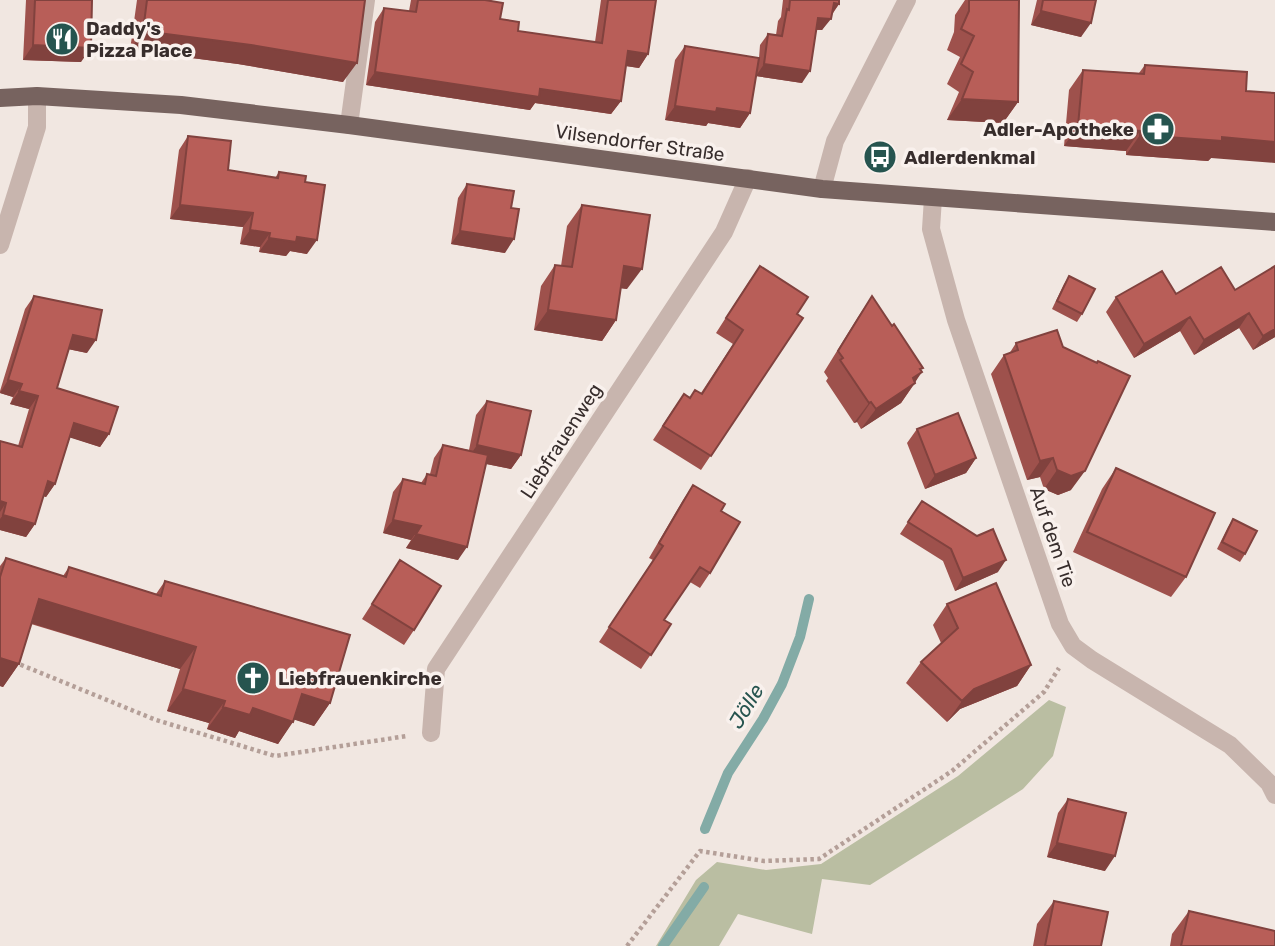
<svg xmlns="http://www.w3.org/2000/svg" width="1275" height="946" font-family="Rubik,sans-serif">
  <rect width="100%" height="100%" fill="#f1e7e1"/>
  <path fill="#babea2" d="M1049 700 1066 707 1053 756 1023 789 870 885 822 879 812 934 738 914 719 946H656L696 880 717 862 766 870 821 864 958 776Z"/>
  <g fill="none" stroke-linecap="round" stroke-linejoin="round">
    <path stroke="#83aba6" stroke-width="10" d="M705 829 728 773 763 719 782 684 800 637 809 599
      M663 946 704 887"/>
    <path stroke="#b49f98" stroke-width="4.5" stroke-dasharray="3.5 3.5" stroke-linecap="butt" d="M14 662 156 720 275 756 407 736
      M627 946 700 851 764 861 819 859 952 771 1044 692 1059 668"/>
    <path stroke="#c8b5ae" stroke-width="18" d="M349 125 366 0
      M822 189 835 141 907 0
      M933 198 931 229 956 320 1060 624 1073 646 1092 660 1230 745 1269 783 1275 795
      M0 245 37 127V96
      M431 733 436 669 724 232 748 178"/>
    <path stroke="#77635f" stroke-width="18" d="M0 98 37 96 181 105 349 125 822 189 1275 222"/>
  </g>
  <path fill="#9e514c" d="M26 0H92L81 62 23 60Z
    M137 0H365L343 82 238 64 130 50Z
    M411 0H485L500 19 518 31 595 42 601 0H656L648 54 639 68 626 66 621 101 611 114 535 103 530 110 366 85 375 22 384 8 409 11Z
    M783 0H839V4L822 30H816L802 83 756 76 750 113 740 128 708 123 706 126 665 120 675 60 685 46 759 58 760 45 768 34 776 35 778 21 781 17Z
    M965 0H1019L1018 102 1003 123 947 120 959 92 947 84 960 57 947 50 954 32 955 15Z
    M1037 0H1096L1081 37 1031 25Z
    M1145 65 1211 158 1208 161 1126 155V151L1064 146 1069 90 1083 70 1139 73Z
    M188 136 228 170 275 178 279 172 305 182 307 254 290 251 286 256 259 252 260 247 240 244 243 227 170 219 179 150Z
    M467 184 505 253 451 244 458 198Z
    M582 205 627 289 621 288 616 320 602 341 534 330 541 286 555 265 561 266 567 226Z
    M1275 266V337L1253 350 1239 328 1194 355 1180 331 1134 358 1106 312 1116 297 1235 290Z
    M1069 276 1082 314 1077 322 1052 309 1064 284Z
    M750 280 803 318 701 470 653 440 674 408 690 398 701 393 733 344 716 333Z
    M34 296 87 353 68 349 57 388 109 434 100 447 70 437 55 484 46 497 43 496 35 524 26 537 0 530V441L18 446 29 409 10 404 13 397 0 393V391L25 309Z
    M872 296 921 370 915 383 901 403 861 429 857 422 854 423 826 381 828 378 824 372 858 317Z
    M1016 343 1071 490 1058 495 1044 489 1040 477 1027 480 991 374 1004 355 1009 354Z
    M487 401 521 455 511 469 486 464 458 560 406 548 411 540 383 533 393 492 403 479 421 483 427 474H430L434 458 443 445 469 450 476 415Z
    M917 429 976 458 966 473 925 489 907 443Z
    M1116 468 1186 577 1171 597 1073 552 1102 489Z
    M693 485 721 511 710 573 700 588 690 582 664 620 671 624 641 669 599 642 653 560 649 558 683 500Z
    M922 501 998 572 955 591 943 561 900 534Z
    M1233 519 1245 554 1240 562 1217 549 1228 527Z
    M6 558 63 576 69 567 156 594 165 581 330 703 314 726 294 719 278 744 239 731 235 738 207 729 209 723 167 711 180 669 31 624 19 664 3 687 0 686V566Z
    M400 560 414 630 404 645 362 619Z
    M947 604 1031 665 1017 686 960 709 947 722 906 683 921 662 941 643 933 625Z
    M1068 799 1105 871 1047 857 1058 813Z
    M1054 901 1101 946H1033L1037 924Z
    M1189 911 1275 946H1170L1172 934Z"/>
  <path fill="#81423e" d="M834 3 839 4 831 15Z
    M1041 11 1091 23 1081 37 1031 25Z
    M818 18 831 19 822 30 810 29Z
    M143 31 251 45 357 63 343 82 238 64 130 50Z
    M33 45 91 48 81 62 23 60Z
    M628 51 648 54 639 68 619 65Z
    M764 64 810 71 802 83 756 76Z
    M375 72 540 89 621 101 611 114 535 103 530 110 366 85Z
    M962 99 1018 102 1003 123 947 120Z
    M675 106 717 108 750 113 740 128 708 123 706 126 665 120Z
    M1078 126 1140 131 1126 151 1064 146Z
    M1140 135 1222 137 1275 142V163L1211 158 1208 161 1126 155Z
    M180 205 253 213 243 227 170 219Z
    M250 230 270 233 260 247 240 244Z
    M460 231 514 239 505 253 451 244Z
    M297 237 317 240 307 254 290 251 286 256 259 252 269 238Z
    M624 266 642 269 627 289 610 287Z
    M548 310 616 320 602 341 534 330Z
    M1249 313 1239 328 1194 355 1204 340Z
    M1190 317 1180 331 1134 358 1144 344Z
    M1275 329V337L1253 350 1263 336Z
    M73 335 96 340 87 353 63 348Z
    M923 368 917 375 922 372 901 403 861 429 876 409Z
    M8 380 22 384 13 397 0 393Z
    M19 391 38 396 29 409 10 404Z
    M871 402 857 422 854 423 869 403Z
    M74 423 109 434 100 447 65 436Z
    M477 445 521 455 511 469 467 460Z
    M976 458 966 473 925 489 935 475Z
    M1053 458 1040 477 1027 480 1040 461Z
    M1057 470 1085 471 1071 490 1058 495 1044 489Z
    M48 481 55 484 46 497 38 494Z
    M0 501 6 503 0 512Z
    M3 515 35 524 26 537 0 530V519Z
    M393 520 421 526 411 540 383 533Z
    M416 534 467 547 458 560 406 548Z
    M1006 560 998 572 955 591 963 578Z
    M39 599 196 647 180 669 24 621Z
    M0 658 19 664 3 687 0 686Z
    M1031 665 1017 686 960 709 947 722 962 701 974 689Z
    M183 689 225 701 209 723 167 711Z
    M302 694 330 703 314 726 286 717Z
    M223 707 253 708 293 722 278 744 239 731 235 738 207 729Z
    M1057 843 1115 856 1105 871 1047 857Z"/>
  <path fill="#b85e58" stroke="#81423e" stroke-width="2" d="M35 0H92L91 48 33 45Z
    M147 0H365L357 63 251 45 143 31Z
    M418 0H485L503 3 500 19 519 22 518 31 602 43 608 0H656L648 54 628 51 621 101 540 89 539 97 375 72 384 8 416 12Z
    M790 0H839V4L834 3 831 19 818 18 810 71 764 64 768 34 782 36 787 9 789 10Z
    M969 0H1019L1018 102 962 99 973 72 961 64 974 36 961 29 969 11Z
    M1043 0H1096L1091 23 1041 11Z
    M685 46 759 58 750 113 717 108 716 112 675 106Z
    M1145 65 1247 72 1246 91 1275 93V142L1222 137V141L1140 135V131L1078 126 1083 70 1144 74Z
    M188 136 231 141 228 170 278 178 279 172 306 176 305 182 325 185 317 240 297 237 296 242 269 238 270 233 250 230 253 213 180 205Z
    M467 184 514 191 511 208 519 209 514 239 460 231Z
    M582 205 650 215 642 269 624 266 616 320 548 310 555 265 572 267Z
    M760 266 808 297 797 314 803 318 711 456 663 426 684 394 690 398 695 390 702 394 743 330 726 318Z
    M1275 266V329L1263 336 1249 313 1204 340 1190 317 1144 344 1116 297 1162 271 1176 294 1221 267 1235 290Z
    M1069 276 1095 289 1082 314 1057 301Z
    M34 296 102 310 96 340 73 335 57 388 118 407 109 434 74 423 55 484 48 481 35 524 3 515 6 503 0 501V441L22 447 38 396 19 391 22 384 8 380Z
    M872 296 892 326 894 324 923 368 920 369 922 372 913 378 915 383 876 409 871 402 869 403 840 360 843 358 838 351Z
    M1057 330 1063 347 1097 363 1098 361 1130 376 1085 471 1071 476 1057 470 1053 458 1040 461 1004 355 1018 350 1016 343Z
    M487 401 531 411 521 455 477 445Z
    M958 413 976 458 935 475 917 429Z
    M443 445 488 455 467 547 416 534 421 526 393 520 403 479 425 484 427 474 436 476Z
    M1116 468 1215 513 1186 577 1087 532Z
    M693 485 725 504 721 511 740 522 710 573 700 567 664 620 671 624 651 655 609 627 663 546 659 543Z
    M922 501 977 536 993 529 1006 560 963 578 951 549 908 522Z
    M1233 519 1257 531 1245 554 1222 542Z
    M6 558 66 577 69 567 161 596 165 581 350 635 330 703 302 694 293 722 253 708 250 715 223 707 225 701 183 689 196 647 39 599 19 664 0 658V577Z
    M400 560 441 586 414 630 372 604Z
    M996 583 1031 665 974 689 962 701 921 662 958 628 947 604Z
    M1068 799 1126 813 1115 856 1057 843Z
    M1054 901 1108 912 1101 946H1045Z
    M1189 911 1275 931V946H1181Z"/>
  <defs>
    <symbol id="restaurant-disc" viewBox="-11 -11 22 22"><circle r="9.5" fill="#26544f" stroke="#f9f1ed"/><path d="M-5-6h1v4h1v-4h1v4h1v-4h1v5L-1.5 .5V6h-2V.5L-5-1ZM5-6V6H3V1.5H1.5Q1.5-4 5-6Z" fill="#fff"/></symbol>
    <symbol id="pharmacy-disc" viewBox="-11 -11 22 22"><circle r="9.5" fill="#26544f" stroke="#f9f1ed"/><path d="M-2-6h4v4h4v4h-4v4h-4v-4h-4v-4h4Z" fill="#fff"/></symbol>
    <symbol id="bus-disc" viewBox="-11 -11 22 22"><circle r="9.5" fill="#26544f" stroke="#f9f1ed"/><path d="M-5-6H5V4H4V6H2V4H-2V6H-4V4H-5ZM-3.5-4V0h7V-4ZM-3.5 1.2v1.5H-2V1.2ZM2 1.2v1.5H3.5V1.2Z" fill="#fff"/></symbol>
    <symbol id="church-disc" viewBox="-11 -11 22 22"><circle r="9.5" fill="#26544f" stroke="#f9f1ed"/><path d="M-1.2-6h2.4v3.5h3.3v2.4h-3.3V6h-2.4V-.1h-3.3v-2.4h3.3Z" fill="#fff"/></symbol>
  </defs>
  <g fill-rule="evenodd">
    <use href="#restaurant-disc" x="43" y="20" width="38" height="38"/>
    <use href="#pharmacy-disc" x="1139" y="110" width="38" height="38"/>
    <use href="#bus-disc" x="861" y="138" width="38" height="38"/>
    <use href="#church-disc" x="234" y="659" width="38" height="38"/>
  </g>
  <g text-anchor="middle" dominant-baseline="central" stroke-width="7" stroke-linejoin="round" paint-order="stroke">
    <g font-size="19" font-weight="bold" fill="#372d2c" stroke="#f9f1ed" text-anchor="start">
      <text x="86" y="28">Daddy's<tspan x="86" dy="22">Pizza Place</tspan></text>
      <text x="1134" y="129" text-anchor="end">Adler-Apotheke</text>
      <text x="904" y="157">Adlerdenkmal</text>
      <text x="278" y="678">Liebfrauenkirche</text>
    </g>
    <g font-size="19" fill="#372d2c" stroke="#f9f1ed">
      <text transform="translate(640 143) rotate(8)">Vilsendorfer Straße</text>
      <text transform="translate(561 441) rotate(-57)">Liebfrauenweg</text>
      <text transform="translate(1053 537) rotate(71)">Auf dem Tie</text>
    </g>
    <g font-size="21" font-style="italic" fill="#26544f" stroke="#f9f1ed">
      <text transform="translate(746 706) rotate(-59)">Jölle</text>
    </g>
  </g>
</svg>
